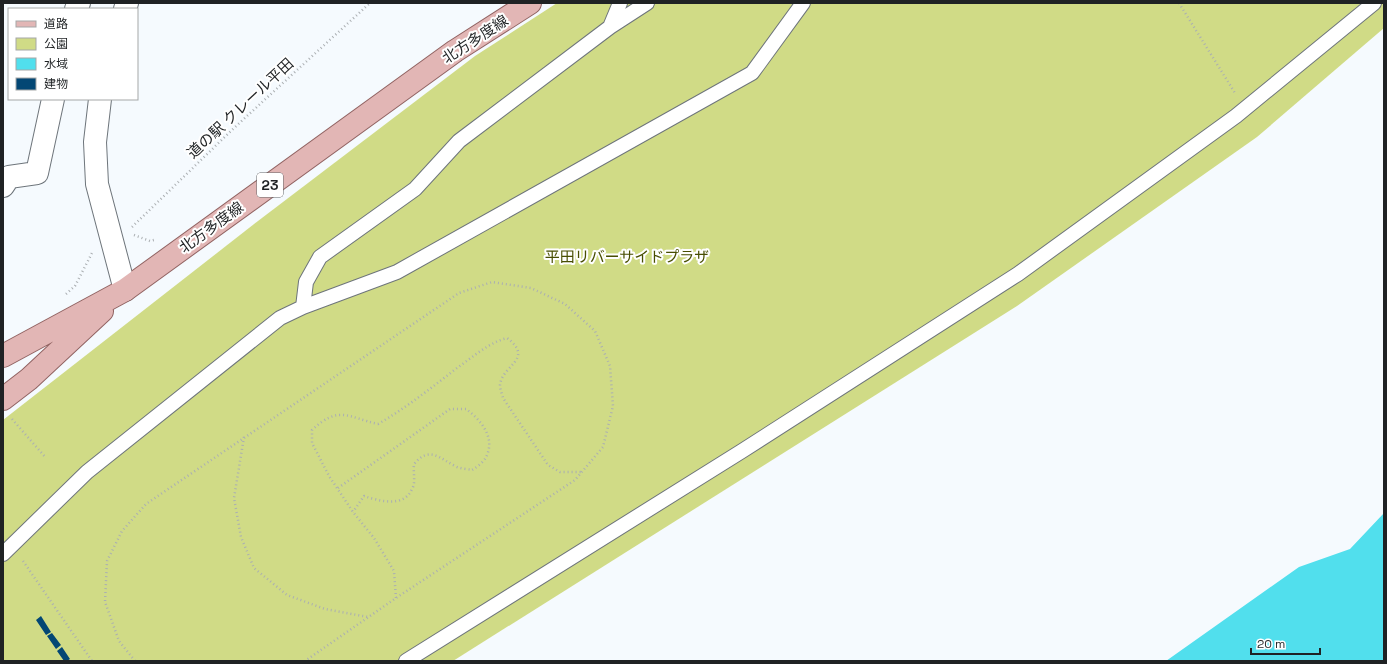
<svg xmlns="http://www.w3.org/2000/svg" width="1387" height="664" font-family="'Space Grotesk','Noto Sans JP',sans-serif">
  <rect width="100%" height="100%" fill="#f5fafe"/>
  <path fill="#d0db86" d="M557 3H1384V28L1257 137 1017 306 453 661H3V420L258 221 475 56Z"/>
  <path fill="#51dfed" d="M1384 513V661H1166L1299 567 1350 549Z"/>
  <path fill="#034774" d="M41 616 51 632 46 635 36 620Z
    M52 633 61 645 56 649 47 636Z
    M62 647 70 659 67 661H64L57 651Z"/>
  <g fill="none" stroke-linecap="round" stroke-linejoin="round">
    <defs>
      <path id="lane" d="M610 27 647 3
        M303 307 397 272 752 73 803 3
        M3 554 87 472 280 318 303 307 306 282 320 257 415 189 459 141 610 27 620 3
        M406 661 742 451 1018 274 1236 116 1374 3"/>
      <path id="street" d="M76 9 79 3
        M125 9 127 3
        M100 99 95 142 97 184 125 290
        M3 186 9 177 37 173 53 99"/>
      <path id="primary" d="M3 356 125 290 455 51 530 3
        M3 399 29 379 102 311"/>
    </defs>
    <use href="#lane" stroke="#6e757b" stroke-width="16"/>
    <use href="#street" stroke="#6e757b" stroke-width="24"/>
    <use href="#primary" stroke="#916362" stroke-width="24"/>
    <path stroke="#abafb2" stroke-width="2.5" stroke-dasharray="1 3" stroke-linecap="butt" d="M1179 3 1235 93
      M132 227 234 128 370 3
      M134 235 150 241 154 240
      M66 294 75 286 92 253
      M12 419 46 458
      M244 437 234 498 241 537 254 568 287 595 325 609 368 617
      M338 488 450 409H466C481 420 496 438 486 457 484 462 477 467 472 470 468 469 462 469 457 467 440 459 430 445 414 464 413 472 416 483 412 489 404 508 379 501 364 496L353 512
      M23 561 92 661
      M396 598 394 571 374 538 353 512 329 476 312 443V430C339 405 347 417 378 424 406 408 431 388 457 368 473 357 488 343 507 338 535 359 502 365 500 385 500 389 502 394 503 398L548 465 560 472H582
      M135 661 119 641 105 602 107 561 122 531 146 504 459 293 492 282 531 288 565 304 595 331 610 366 613 406 603 447 575 480 396 598 305 661"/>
    <use href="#lane" stroke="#fff" stroke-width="14"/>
    <use href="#street" stroke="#fff" stroke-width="22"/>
    <use href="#primary" stroke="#e2b6b5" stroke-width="22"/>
  </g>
  <g text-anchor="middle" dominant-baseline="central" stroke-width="4" stroke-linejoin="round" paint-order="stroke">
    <rect fill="#fff" stroke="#626466" stroke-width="1" x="257" y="173" width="26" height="24" rx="3"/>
    <g font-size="14" font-weight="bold" fill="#1f2224">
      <text x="270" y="185">23</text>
    </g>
    <g font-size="15" fill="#1f2224" stroke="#fff">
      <text transform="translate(475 39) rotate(-33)">北方多度線</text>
      <text transform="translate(240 108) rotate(-43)">道の駅 クレール平田</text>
      <text transform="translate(211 227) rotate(-36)">北方多度線</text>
    </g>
    <g font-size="15" fill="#484e02" stroke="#fff">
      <text x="627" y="256">平田リバーサイドプラザ</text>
    </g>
  </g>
  <rect width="1387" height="664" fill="none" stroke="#1f2224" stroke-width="8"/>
  <rect x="8" y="8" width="130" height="92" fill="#ffffff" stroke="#a5a7a7"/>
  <rect x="16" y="21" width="20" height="6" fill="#e2b6b5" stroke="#a5a7a7"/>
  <text x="44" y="28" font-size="12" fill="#1f2224">道路</text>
  <rect x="16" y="38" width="20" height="12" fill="#d0db86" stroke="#a5a7a7"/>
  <text x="44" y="48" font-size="12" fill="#1f2224">公園</text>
  <rect x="16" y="58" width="20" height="12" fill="#51dfed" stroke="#a5a7a7"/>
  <text x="44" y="68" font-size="12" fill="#1f2224">水域</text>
  <rect x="16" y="78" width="20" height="12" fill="#034774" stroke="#a5a7a7"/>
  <text x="44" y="88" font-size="12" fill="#1f2224">建物</text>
  <path d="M1251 648v6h69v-6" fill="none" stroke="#1f2224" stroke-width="2"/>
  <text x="1257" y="648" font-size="12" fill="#1f2224" stroke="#ffffff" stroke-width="3" paint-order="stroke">20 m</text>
</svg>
